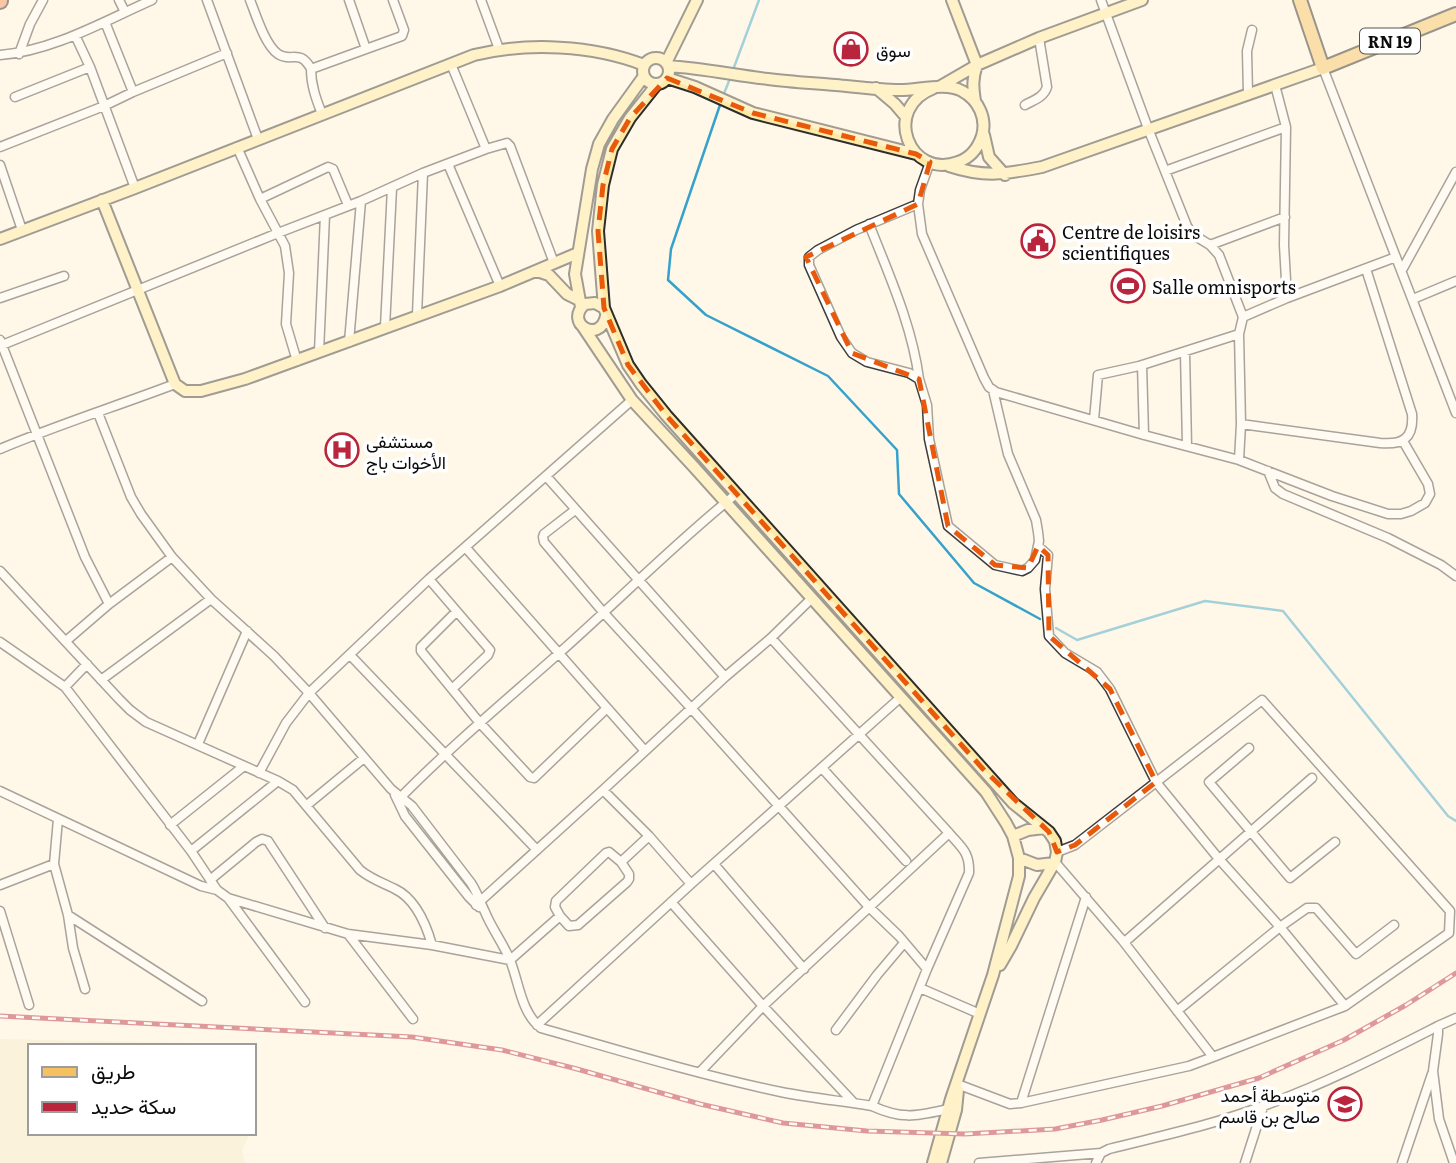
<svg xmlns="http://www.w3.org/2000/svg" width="1456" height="1163" font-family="Literata,Vazirmatn,serif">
  <rect width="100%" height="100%" fill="#fff8e8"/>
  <path fill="#f3ebca" d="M0 1039 244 1044 246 1046H30V1133H250L242 1150 245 1163H0Z"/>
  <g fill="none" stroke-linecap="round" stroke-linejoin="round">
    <path stroke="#36a1cb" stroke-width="2.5" d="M733 70 759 0
      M723 96 731 76
      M721 102 671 249 668 280 706 315 828 376 897 450 899 494 974 583 1040 619
      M1056 628 1077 640 1205 601 1283 611 1448 816 1456 821"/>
    <defs>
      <path id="street" d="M119 0 125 12
        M207 0 258 139
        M250 0C256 15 265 45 278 54 291 63 300 48 311 69L366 49 349 0
        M481 0 499 49
        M105 22 133 92
        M75 35 90 67 135 188
        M366 49 402 36 404 30 393 0
        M19 54 30 24 43 0
        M0 55C53 51 104 21 152 0
        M451 64 486 149
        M1323 68 1456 413
        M311 69C311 85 316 99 322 114
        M1275 85 1286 127 1284 245 1287 298
        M1248 94 1247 51 1252 30
        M15 97 90 67
        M1025 105C1034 100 1044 97 1047 87L1039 38
        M0 147 104 106 133 92 227 53
        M237 147 260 199 285 246 289 273 286 324 297 361
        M930 162 920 190 918 204 922 234 984 378 989 387 996 392 1144 435 1239 460 1241 424 1239 334 1243 317 1219 255 1210 245 1192 234 1187 226 1149 131 1101 0
        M448 164 500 286
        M0 165 22 230
        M1165 171 1286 127
        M260 199 328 167 333 169 348 205
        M918 204 856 230 818 250 809 257V265L841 337 852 353 867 362 909 373 919 379 927 405 929 439 948 526 995 565 1022 571 1028 568 1035 560 1039 541 1038 532 1036 520 1008 454 993 390
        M869 224C889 275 912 325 919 379
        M1210 245 1285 217
        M1402 270 1456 172
        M0 298 64 276
        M1413 299 1456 281
        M417 315 423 173
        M1243 317 1287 298 1396 257
        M385 327 392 188
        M0 340 85 557 109 604
        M349 342 361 201
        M2 345 278 233 361 201 423 173 486 149 507 143 510 146 554 263
        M319 352 325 215
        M1185 352 1187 446
        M1142 365 1144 435
        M98 413 131 497 141 514 172 557 211 599 274 656 309 693 391 789 412 806 471 883C477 892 480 902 485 912 492 929 503 943 510 960 519 982 521 1013 541 1028 621 1051 700 1075 781 1092 811 1098 842 1101 872 1106L927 969 969 873C970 852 961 847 949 833L771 638
        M1094 420 1098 375 1139 366 1239 334
        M1241 424 1380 443C1402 445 1414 439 1412 414L1366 269
        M0 449C57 425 117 406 175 384
        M1239 460 1332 496 1388 514H1401L1411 511 1425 503 1430 494 1428 484 1403 441
        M1268 471 1275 488 1283 494 1388 538 1441 565 1456 576
        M546 476 725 677
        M575 510 544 534 543 537 544 542 603 612 691 708 870 908 899 936 927 969
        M1038 546 1048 555 1045 589 1049 636 1065 653 1097 672 1110 689 1156 782 1219 859 1280 927 1345 1006 1449 933 1450 911 1262 700 1075 845 1057 852
        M466 548 645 751
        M0 571 119 699 130 710 146 722 278 781 293 790 360 870C371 879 383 883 395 889 416 899 426 924 432 945
        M429 579 490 650 488 655 452 689
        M456 612 421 647V651L479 722 530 777 534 778 607 708
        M66 641 109 604 172 557
        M0 642 65 687 191 851 217 890 228 898 348 934 432 945 510 960 560 916 555 907 556 901 606 853 609 852 621 862 649 836
        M350 655 537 850
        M101 680 211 599
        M65 687 87 664
        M198 744 247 631
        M1249 748 1209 782 1290 878 1335 842
        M822 768 906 861
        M259 773 286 723 309 693 429 579 632 400
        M603 790 649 836 691 884
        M0 791 201 886 217 890
        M395 795 405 816 469 897 479 907
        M399 799C449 748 504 702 557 655 617 602 674 544 736 494
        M307 805 364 758
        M58 819 54 864 68 915 73 948 85 989
        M170 825 244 766
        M191 851 278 781
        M714 864 804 969
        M210 880 256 842 262 839 268 841 325 928
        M0 885 54 864
        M228 898 305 1002
        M671 902 763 1006 853 1102
        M476 905 603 790 725 677 771 638 812 598
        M0 911 29 1005
        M68 915 202 1001
        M560 916 569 926 578 925 627 882 629 879V874L621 862
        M348 934 413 1019
        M1123 941 1127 940 1312 778
        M920 988 980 1014
        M1177 1011 1280 927 1307 908H1316L1356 954 1394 925
        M537 1025 691 884 901 697
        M1438 1026 1456 1018
        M836 1030 877 975 904 943
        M1213 1057 1345 1006
        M700 1072 763 1006 949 833
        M957 1084 1010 1104 1021 1103 1189 1066 1213 1057 1123 941 1055 862
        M1021 1103 1086 897
        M872 1106C903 1120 916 1116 948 1109
        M979 1163 1101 1153
        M1096 1163 1101 1153 1109 1149C1160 1136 1213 1125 1263 1106 1323 1085 1381 1055 1438 1026V1034L1433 1071 1439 1119 1454 1163
        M1245 1163 1263 1107
        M1402 1163 1432 1074"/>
      <path id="secondary" d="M952 0 977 65C972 78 973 88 975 101
        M643 71a13 13 0 1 1 26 0a13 13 0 1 1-26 0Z
        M666 63 697 0
        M668 66C701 68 734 75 768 79 790 82 813 83 836 85 857 87 879 90 900 90 919 90 946 82 962 91 979 100 987 119 982 136 978 148 970 158 958 162 909 180 881 108 934 88
        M667 78 695 87 753 113 916 154
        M939 87 977 65 1039 38 1142 0
        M876 88 895 104 906 117
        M984 135 989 157 1005 175
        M949 166C985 178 1006 174 1042 167L1323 68
        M102 200 175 384 185 391H201L245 379 500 286 578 253
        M0 239 135 188 474 55C527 42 593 45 644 65
        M537 271 549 275 567 294 579 300
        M581 307 575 274 592 169 599 144 613 119 644 76
        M604 308 598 231 603 185 612 149 630 118 657 84
        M606 316C600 345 563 323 585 304L595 303 604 308 628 365 641 384 666 415 1013 803 1049 832 1055 841 1057 852 1055 862 1034 898 1011 946 1000 965
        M583 327 632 400 694 467 986 792 1006 823 1013 836 1019 858V876L993 975 951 1099 933 1163
        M1013 836 1028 830 1044 828
        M1019 858 1037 865 1054 863
        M941 1163 956 1110 958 1090"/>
      <path id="primary" d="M1300 0 1323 68 1456 14"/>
      <path id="highway" d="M0 1V0"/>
    </defs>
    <use href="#street" stroke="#3e3e3e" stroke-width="11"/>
    <use href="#secondary" stroke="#2d2d2d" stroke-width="14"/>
    <use href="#primary" stroke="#1c1c1c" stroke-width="16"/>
    <use href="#highway" stroke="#1c1c1c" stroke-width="18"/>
    <use href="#street" stroke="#fff" stroke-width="8"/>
    <use href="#secondary" stroke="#feeaa4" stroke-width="10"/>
    <use href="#primary" stroke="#f7c160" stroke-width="12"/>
    <use href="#highway" stroke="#f38952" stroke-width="14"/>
    <defs>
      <path id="rail" d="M0 1016 412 1037 502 1050 577 1069 700 1104 783 1123 867 1131 965 1134 1055 1129 1102 1120 1162 1106 1259 1078 1344 1040 1406 1005 1456 973"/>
    </defs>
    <use href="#rail" stroke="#b8253d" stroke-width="5"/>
    <use href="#rail" stroke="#fff" stroke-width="2.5" stroke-dasharray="8" stroke-linecap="butt"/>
  </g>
  <path d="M0 0H1456V1163H0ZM667 78 753 113 916 154 930 162 918 204 806 257 852 353 919 379 948 526 995 565 1028 568 1038 546 1048 555 1049 636 1110 689 1156 782 1075 845 1057 852 1049 832 983 769 666 415 628 365 604 308 598 231 603 185 612 149 630 118Z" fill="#fff8e8" fill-opacity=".55" fill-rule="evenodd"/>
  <path fill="none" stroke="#e8590c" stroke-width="5" stroke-dasharray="14 9" stroke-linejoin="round" d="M667 78 753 113 916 154 930 162 918 204 806 257 852 353 919 379 948 526 995 565 1028 568 1038 546 1048 555 1049 636 1110 689 1156 782 1075 845 1057 852 1049 832 983 769 666 415 628 365 604 308 598 231 603 185 612 149 630 118Z"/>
  <defs>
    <symbol id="shop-ring" viewBox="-11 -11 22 22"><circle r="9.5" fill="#fff" stroke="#b8253d" stroke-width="1.5"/><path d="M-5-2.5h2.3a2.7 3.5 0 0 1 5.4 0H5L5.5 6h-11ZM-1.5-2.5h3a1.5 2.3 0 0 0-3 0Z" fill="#b8253d"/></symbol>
    <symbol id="civic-ring" viewBox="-11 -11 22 22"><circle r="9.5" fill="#fff" stroke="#b8253d" stroke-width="1.5"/><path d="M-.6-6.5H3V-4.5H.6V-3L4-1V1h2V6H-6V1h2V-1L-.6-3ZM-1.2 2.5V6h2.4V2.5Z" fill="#b8253d"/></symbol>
    <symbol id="stadium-ring" viewBox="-11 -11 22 22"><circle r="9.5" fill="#fff" stroke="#b8253d" stroke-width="1.5"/><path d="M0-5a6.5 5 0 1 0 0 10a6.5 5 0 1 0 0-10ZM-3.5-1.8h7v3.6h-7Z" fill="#b8253d"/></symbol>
    <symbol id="hospital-ring" viewBox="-11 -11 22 22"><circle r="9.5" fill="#fff" stroke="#b8253d" stroke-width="1.5"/><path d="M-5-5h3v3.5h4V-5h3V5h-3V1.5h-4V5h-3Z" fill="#b8253d"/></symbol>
    <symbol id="school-ring" viewBox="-11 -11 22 22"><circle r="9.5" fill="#fff" stroke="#b8253d" stroke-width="1.5"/><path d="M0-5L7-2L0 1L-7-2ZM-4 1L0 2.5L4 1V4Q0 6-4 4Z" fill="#b8253d"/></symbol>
  </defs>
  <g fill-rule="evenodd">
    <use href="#shop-ring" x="832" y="30" width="38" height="38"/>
    <use href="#civic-ring" x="1019" y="222" width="38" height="38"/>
    <use href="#stadium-ring" x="1109" y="267" width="38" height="38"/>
    <use href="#hospital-ring" x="323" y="431" width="38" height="38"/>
    <use href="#school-ring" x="1326" y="1085" width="38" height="38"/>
  </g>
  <g text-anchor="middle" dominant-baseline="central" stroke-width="7" stroke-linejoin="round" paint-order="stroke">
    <rect fill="#fff" stroke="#545454" stroke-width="2" x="1360" y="28.5" width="60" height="25" rx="5"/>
    <g font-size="16" font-weight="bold" fill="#0b0b0b">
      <text x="1390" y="41">RN 19</text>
    </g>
    <g font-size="18" fill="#0b0b0b" stroke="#fff" text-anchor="start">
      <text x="876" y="49">سوق</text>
      <text x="1062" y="231">Centre de loisirs<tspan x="1062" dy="21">scientifiques</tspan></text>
      <text x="1152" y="286">Salle omnisports</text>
      <text x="366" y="440">مستشفى<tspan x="366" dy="21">الأخوات باج</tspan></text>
      <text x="1320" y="1094" text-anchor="end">متوسطة أحمد<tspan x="1320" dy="21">صالح بن قاسم</tspan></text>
    </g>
  </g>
  <rect x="28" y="1044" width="228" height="91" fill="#ffffff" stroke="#9d9d9d" stroke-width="2"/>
  <rect x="42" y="1067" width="35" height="10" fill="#f7c160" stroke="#9d9d9d" stroke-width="2"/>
  <text x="91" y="1079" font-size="21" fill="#0b0b0b">طريق</text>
  <rect x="42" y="1102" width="35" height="10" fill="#b8253d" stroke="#9d9d9d" stroke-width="2"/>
  <text x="91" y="1114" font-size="21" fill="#0b0b0b">سكة حديد</text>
</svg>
